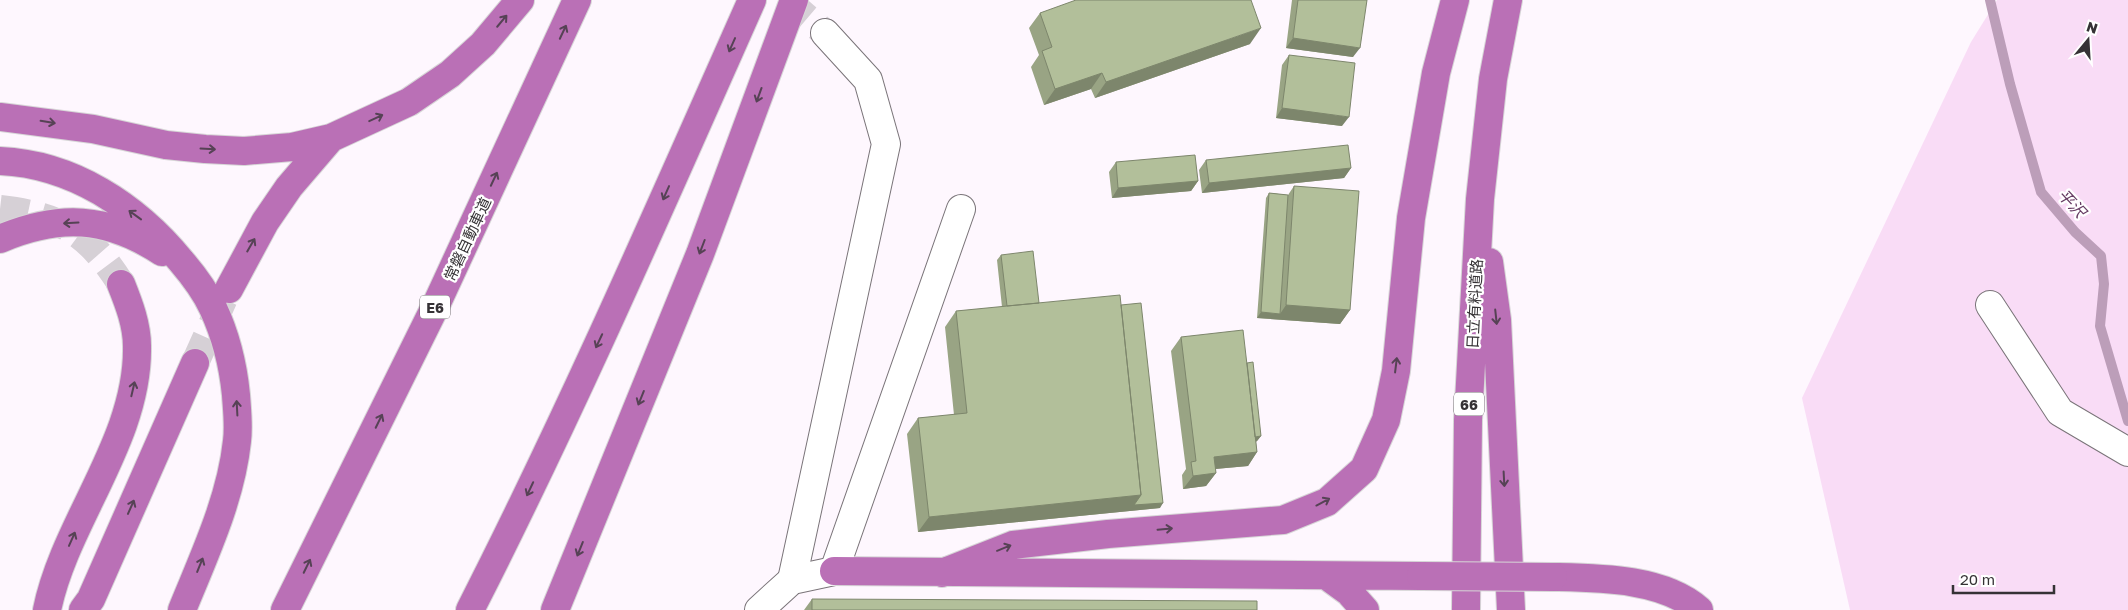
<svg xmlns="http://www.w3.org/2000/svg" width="2128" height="610" font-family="'Golos Text','Noto Sans JP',sans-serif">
  <rect width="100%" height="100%" fill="#fef7fe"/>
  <path fill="#f9dcf6" d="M1997 0H2128V610H1850L1802 398 1971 42Z"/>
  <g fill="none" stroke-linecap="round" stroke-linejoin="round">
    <path stroke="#bc9eb9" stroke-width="10" d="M1990 0 2010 84 2041 192 2075 232 2101 256 2104 284 2100 326 2128 421"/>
    <path stroke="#d6d0d6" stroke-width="28" stroke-dasharray="28 14" stroke-linecap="butt" d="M786 0 825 33"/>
    <path stroke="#d6d0d6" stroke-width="28" stroke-dasharray="28 14" stroke-linecap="butt" d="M0 209C61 216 88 232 121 284
      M195 363 224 298"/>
    <defs>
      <path id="minor" d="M1990 305 2060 412 2128 452
        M834 571 961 209
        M792 580 886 144 868 80 825 33"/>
      <path id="tertiary" d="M759 610 792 580 834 571"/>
      <path id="motorway" d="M0 117 93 129 166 145 205 149 244 151 292 147 331 138 409 102 450 74 483 44 520 0
        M0 161C72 164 136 206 181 261 193 275 205 291 213 308 226 336 233 364 236 395 237 410 239 426 237 441 231 499 204 556 182 610
        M0 239C59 214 107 216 162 252
        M1489 262 1497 320 1511 610
        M229 289 265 222 289 187 331 138
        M834 571 1421 576
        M942 573 1013 545 1108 534 1283 520 1327 502 1364 469 1386 420 1396 371 1411 218 1436 73 1455 0
        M1327 576 1349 592 1365 610
        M1553 577C1599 578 1663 578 1699 610
        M47 610C65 521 139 440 137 346 137 325 129 304 121 284
        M83 610 91 599 195 363
        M285 610 436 305 577 0
        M470 610C572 410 661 205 752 0
        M555 610 700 254 794 0
        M1466 610 1468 420 1480 199 1493 79 1508 0"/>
    </defs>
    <use href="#minor" stroke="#7a7479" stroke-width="30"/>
    <use href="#tertiary" stroke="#7a7479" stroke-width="30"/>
    <use href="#motorway" stroke="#d7d6d7" stroke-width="30"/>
    <use href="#minor" stroke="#fff" stroke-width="28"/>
    <use href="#tertiary" stroke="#fff" stroke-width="28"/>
    <use href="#motorway" stroke="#ba70b6" stroke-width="28"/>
    <defs>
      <path id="motorway-bridge" d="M1421 576 1553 577"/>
    </defs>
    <use href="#motorway-bridge" stroke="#d7d6d7" stroke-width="30" stroke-linecap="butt"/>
    <use href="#motorway-bridge" stroke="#ba70b6" stroke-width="28"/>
  </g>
  <path fill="#99a484" d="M1292 0H1367L1353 57 1286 48Z
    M1040 13 1250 44 1095 98 1091 89 1044 105 1031 67 1039 55 1029 28Z
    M1289 55 1342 126 1276 118 1282 65Z
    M1206 160 1351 168 1344 178 1202 193 1199 170Z
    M1116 162 1198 181 1191 191 1112 198 1109 172Z
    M1294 186 1350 310 1340 324 1257 318 1266 198 1269 193 1288 195Z
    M1001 255 1039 303 1121 305 1160 508 918 532 907 434 918 418 954 415 945 327 956 311 1002 307 997 260Z
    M1181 337 1247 363 1261 436 1257 441 1256 442 1257 452 1248 466 1215 469 1216 473 1206 486 1183 489 1182 475 1186 469 1171 351Z
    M812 599 1257 610H804Z"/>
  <path fill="#7d866c" d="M1261 28 1250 44 1095 98 1106 82Z
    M1293 38 1360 48 1353 57 1286 48Z
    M1102 73 1091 89 1044 105 1055 89Z
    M1282 108 1349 117 1342 126 1276 118Z
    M1351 168 1344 178 1202 193 1209 183Z
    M1198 181 1191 191 1112 198 1118 188Z
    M1286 305 1350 310 1340 324 1257 318 1261 312 1280 314Z
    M1261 436 1257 441 1245 443 1249 438Z
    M1257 452 1248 466 1204 470 1214 457Z
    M1216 473 1206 486 1183 489 1193 476Z
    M1141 495 1163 503 1160 508 918 532 929 517Z"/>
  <path fill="#b2bf9a" stroke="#7d866c" d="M1076 0H1251L1261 28 1106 82 1102 73 1055 89 1042 51 1052 47 1040 13Z
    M1298 0H1367L1360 48 1293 38Z
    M1289 55 1355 63 1349 117 1282 108Z
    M1348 145 1351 168 1209 183 1206 160Z
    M1195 155 1198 181 1118 188 1116 162Z
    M1294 186 1359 191 1350 310 1286 305Z
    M1269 193 1288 195 1280 314 1261 312Z
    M1033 251 1039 303 1007 306 1001 255Z
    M1120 295 1141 495 929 517 918 418 967 413 956 311Z
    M1141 303 1163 503 1134 505 1141 495 1121 305Z
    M1243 330 1257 452 1214 457 1216 473 1193 476 1191 462 1196 461 1181 337Z
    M1253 362 1261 436 1255 437 1247 363Z
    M812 599 1257 601V610H812Z"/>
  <defs><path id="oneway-shaft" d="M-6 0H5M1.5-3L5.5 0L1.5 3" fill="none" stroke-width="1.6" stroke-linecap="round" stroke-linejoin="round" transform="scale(1.25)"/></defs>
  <g stroke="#564255">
    <use href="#oneway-shaft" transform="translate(502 21) rotate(-50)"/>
    <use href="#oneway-shaft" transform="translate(563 32) rotate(-65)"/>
    <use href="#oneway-shaft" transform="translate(732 45) rotate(114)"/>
    <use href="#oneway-shaft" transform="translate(759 95) rotate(110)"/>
    <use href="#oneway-shaft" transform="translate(376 118) rotate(-25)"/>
    <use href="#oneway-shaft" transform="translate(48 122) rotate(9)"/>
    <use href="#oneway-shaft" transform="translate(208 149) rotate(3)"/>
    <use href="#oneway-shaft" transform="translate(494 179) rotate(-65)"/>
    <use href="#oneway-shaft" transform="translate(666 193) rotate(114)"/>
    <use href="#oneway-shaft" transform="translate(135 215) rotate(-144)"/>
    <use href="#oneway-shaft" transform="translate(71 223) rotate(177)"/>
    <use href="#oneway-shaft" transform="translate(251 245) rotate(-60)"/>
    <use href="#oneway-shaft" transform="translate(702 247) rotate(111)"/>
    <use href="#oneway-shaft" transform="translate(1496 317) rotate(84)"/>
    <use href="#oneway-shaft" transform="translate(599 341) rotate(115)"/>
    <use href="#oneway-shaft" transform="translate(1396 365) rotate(-83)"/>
    <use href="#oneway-shaft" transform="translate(133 389) rotate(-77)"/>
    <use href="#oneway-shaft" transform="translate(641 398) rotate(112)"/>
    <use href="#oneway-shaft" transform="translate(237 408) rotate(-93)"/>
    <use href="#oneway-shaft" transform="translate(379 421) rotate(-64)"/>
    <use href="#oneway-shaft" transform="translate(1504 479) rotate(87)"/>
    <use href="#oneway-shaft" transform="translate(530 489) rotate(115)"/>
    <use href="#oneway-shaft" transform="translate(1323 502) rotate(-28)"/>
    <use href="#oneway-shaft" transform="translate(131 507) rotate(-66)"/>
    <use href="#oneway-shaft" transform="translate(1165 529) rotate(-5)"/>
    <use href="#oneway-shaft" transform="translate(72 539) rotate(-66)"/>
    <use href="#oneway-shaft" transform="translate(1004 548) rotate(-22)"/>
    <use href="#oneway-shaft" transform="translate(580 549) rotate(112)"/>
    <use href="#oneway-shaft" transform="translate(200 565) rotate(-68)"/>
    <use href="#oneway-shaft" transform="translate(307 566) rotate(-64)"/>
  </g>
  <g text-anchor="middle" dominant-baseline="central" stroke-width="4.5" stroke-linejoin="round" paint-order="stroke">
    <g fill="#fff" stroke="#727072" stroke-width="1">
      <rect x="420" y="295.5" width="30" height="23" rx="4"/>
      <rect x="1454" y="392.5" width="30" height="23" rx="4"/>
    </g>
    <g font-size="14" font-weight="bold" fill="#353235">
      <text x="435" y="307">E6</text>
      <text x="1469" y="404">66</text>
    </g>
    <g font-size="15" fill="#353235" stroke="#fff">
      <text transform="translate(467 239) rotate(-65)">常磐自動車道</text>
      <text transform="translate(1474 304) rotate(-87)">日立有料道路</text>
    </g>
    <g font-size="16" font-style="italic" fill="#673d64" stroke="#fff">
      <text transform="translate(2072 203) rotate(47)">平沢</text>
    </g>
  </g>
  <g transform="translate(2088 40) rotate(18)" stroke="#ffffff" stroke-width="4" paint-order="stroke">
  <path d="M0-4L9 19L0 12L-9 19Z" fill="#353235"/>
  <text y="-8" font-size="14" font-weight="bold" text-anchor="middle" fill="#353235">N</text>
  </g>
  <path d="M1953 585v8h101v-8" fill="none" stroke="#353235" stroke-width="2.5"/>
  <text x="1960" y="585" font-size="15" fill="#353235" stroke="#ffffff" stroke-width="4" paint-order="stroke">20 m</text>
</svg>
